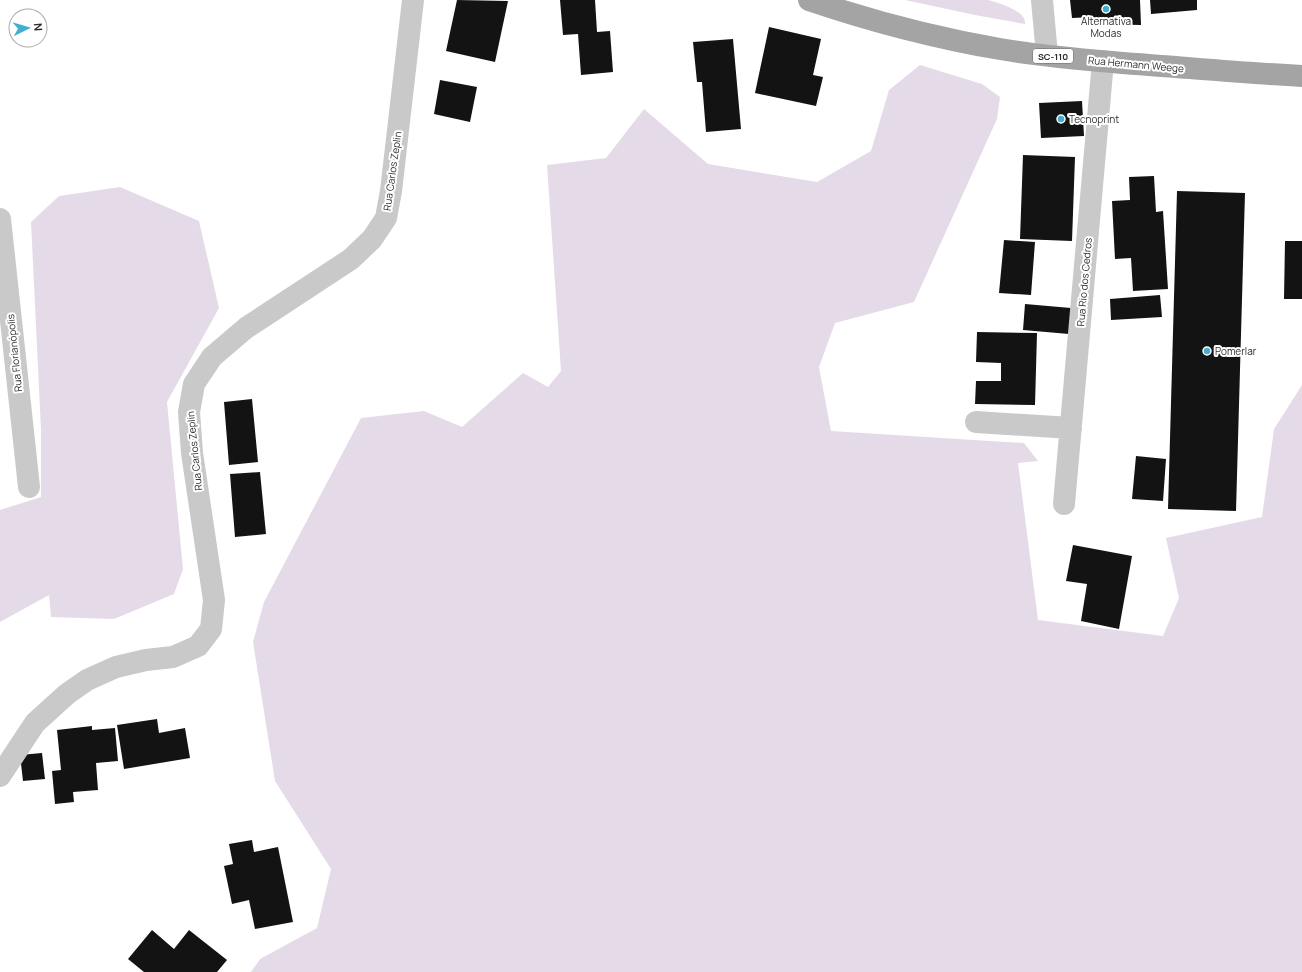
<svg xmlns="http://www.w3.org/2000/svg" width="1302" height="972" font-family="Manrope,sans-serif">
  <rect width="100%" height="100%" fill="#fff"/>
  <path fill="#e5dbe8" d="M905 0H988C999 3 1027 11 1025 24L975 15Z
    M920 65 982 84 1000 97 997 119 914 302 835 323 819 367 831 431 1024 443 1038 461 1018 463 1038 620 1163 636 1179 598 1166 538 1262 517 1274 429 1302 385V972H251L260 959 317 928 331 869 275 781 253 642 264 602 361 418 424 411 462 427 523 373 548 387 561 371 547 165 606 158 644 109 708 164 817 182 871 151 889 90Z
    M120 187 199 221 219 308 167 402 183 569 174 594 114 619 51 617 49 595 0 622V510L41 497V430L31 222 59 196Z"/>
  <path fill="#131313" d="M457 0 508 1 495 62 446 51Z
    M560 0H595L597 32 610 31 613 72 581 75 578 34 563 35Z
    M1070 0H1140L1141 25 1094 24V17L1072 18Z
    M1150 0H1197V10L1151 14Z
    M769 27 821 39 813 75 823 77 816 106 755 93Z
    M733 39 741 129 706 132 702 82H697L693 42Z
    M440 80 477 87 470 122 434 114Z
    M1082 101 1084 136 1041 138 1039 103Z
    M1023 155 1075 157 1072 241 1020 239Z
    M1154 176 1156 212 1163 211 1168 289 1133 291 1131 258 1115 259 1112 201 1130 200 1129 177Z
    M1177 191 1245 193 1236 511 1168 509Z
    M1004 240 1035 242 1031 295 999 293Z
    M1285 241H1302V299H1284Z
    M1160 295 1162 317 1111 320 1110 299Z
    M1025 304 1071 308 1069 334 1023 330Z
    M977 332 1037 333 1035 405 975 404 976 381H1001V363L976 362Z
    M252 399 258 462 229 465 224 402Z
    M1136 456 1166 459 1163 501 1132 499Z
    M260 472 266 534 235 537 230 474Z
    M1073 545 1132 556 1119 629 1081 621 1087 584 1066 581Z
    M157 719 159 733 185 728 190 758 124 769 117 725Z
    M92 726V730L115 728 118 761 96 763 98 790 73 792 74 802 55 804 52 771 61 770 57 730Z
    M42 753 45 779 23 781 20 755Z
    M252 840 254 852 278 847 293 922 255 929 249 900 232 904 224 866 233 864 229 844Z
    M152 930 174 949 189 930 227 960 217 972H144L128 959Z"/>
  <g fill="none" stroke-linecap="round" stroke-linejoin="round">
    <path stroke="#c9c9c9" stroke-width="22" d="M1042 0 1047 55
      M0 219 29 487
      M976 422 1071 428
      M1064 504 1103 61
      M0 776 35 723 67 694 87 680 116 667 146 660 173 657 198 646 211 629 214 600 192 453 189 412 194 384 212 357 246 328 351 259 372 239 386 218 391 191 413 0"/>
    <path stroke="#a4a4a4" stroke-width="22" d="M809 0C871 21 936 38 1000 49 1045 57 1091 60 1136 64 1191 68 1246 73 1302 76"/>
  </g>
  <g fill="#41b0d0" stroke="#fff" stroke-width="1.5">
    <circle cx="1106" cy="9" r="4"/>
    <circle cx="1061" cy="119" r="4"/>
    <circle cx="1207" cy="351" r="4"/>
  </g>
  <g text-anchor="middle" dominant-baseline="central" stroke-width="4" stroke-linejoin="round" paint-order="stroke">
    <rect fill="#fff" stroke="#6b6b6b" stroke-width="1" x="1033" y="49" width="40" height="14" rx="3"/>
    <g font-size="9" font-weight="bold" fill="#2c2c2c">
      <text x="1053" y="56">SC-110</text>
    </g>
    <g font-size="10" fill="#2c2c2c" stroke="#fff" text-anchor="start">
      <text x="1106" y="21" text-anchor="middle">Alternativa<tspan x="1106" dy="12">Modas</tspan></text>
      <text x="1069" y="119">Tecnoprint</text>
      <text x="1215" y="351">Pomerlar</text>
    </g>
    <g font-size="10" fill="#2c2c2c" stroke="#fff">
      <text transform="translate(1136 64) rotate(5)">Rua Hermann Weege</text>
      <text transform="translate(392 171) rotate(-82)">Rua Carlos Zeplin</text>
      <text transform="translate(1084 282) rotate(-85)">Rua Rio dos Cedros</text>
      <text transform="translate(14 353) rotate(-96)">Rua Florianópolis</text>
      <text transform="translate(194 451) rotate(-96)">Rua Carlos Zeplin</text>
    </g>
  </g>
  <g transform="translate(28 28) rotate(85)"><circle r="19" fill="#ffffff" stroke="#ababab"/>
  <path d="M0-3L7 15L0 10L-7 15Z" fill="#41b0d0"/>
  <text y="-6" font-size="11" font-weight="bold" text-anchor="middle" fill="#2c2c2c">N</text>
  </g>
</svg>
